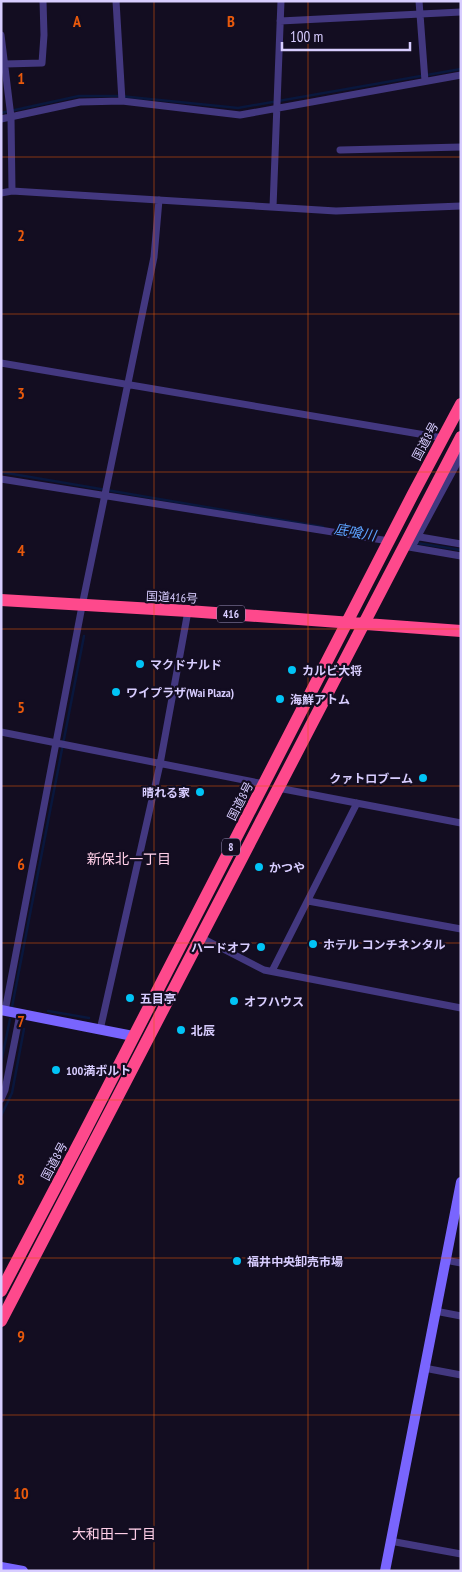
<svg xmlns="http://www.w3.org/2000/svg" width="462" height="1572" font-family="'PT Sans Narrow','Noto Sans JP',sans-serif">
  <rect width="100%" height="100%" fill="#130d21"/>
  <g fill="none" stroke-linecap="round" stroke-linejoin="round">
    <path stroke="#09173d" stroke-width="2.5" d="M1 113 79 96H120L238 108 461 69
      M1 472 323 527
      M417 543 461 550
      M12 1007 84 636
      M48 1011 89 1018
      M1 1063 10 1019
      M1 1116 12 1093 24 1029"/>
    <path stroke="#433880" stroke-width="7" d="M116 1 122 101
      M419 1 425 81
      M280 21 461 12
      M1 35 11 117 12 191
      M5 64 42 63 44 35 43 1
      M1 119 80 102 122 101 240 115 461 75
      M340 150 461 147
      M1 193 12 191 336 211 461 206
      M273 207 281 1
      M1 363 443 438
      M1 479 389 541
      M414 536 461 544
      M409 547 461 556
      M412 547 461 456
      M1 732 264 784
      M278 788 461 823
      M308 901 461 929
      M200 937 264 970 461 1008
      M272 971 357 803
      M5 1011 82 606 154 257 159 200
      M100 1030 160 764 188 611
      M1 1099 5 1090 20 1014
      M445 1260 461 1263
      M435 1311 461 1316
      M424 1368 461 1375
      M390 1541 461 1554"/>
    <path stroke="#7965fe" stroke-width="10" d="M1 1010 133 1036
      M1 1567 23 1571
      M385 1571 461 1182"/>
    <path stroke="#fe498c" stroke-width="12" d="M1 600 188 611 461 631
      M1 1291 81 1139 413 494 461 404
      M1 1321 461 437"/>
  </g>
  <path fill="none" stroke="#e8590c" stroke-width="1" stroke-opacity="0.55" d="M154 1V1571M308 1V1571M1 157H461M1 314H461M1 472H461M1 629H461M1 786H461M1 943H461M1 1100H461M1 1258H461M1 1415H461"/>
  <g fill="#01c4f6" stroke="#130d21" stroke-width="2">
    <circle cx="140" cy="664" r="5"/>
    <circle cx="292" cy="670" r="5"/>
    <circle cx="116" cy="692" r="5"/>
    <circle cx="280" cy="699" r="5"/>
    <circle cx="423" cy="778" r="5"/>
    <circle cx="200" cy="792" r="5"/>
    <circle cx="259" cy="867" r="5"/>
    <circle cx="313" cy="944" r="5"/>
    <circle cx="261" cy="947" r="5"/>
    <circle cx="130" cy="998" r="5"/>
    <circle cx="234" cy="1001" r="5"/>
    <circle cx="181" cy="1030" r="5"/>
    <circle cx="56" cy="1070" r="5"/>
    <circle cx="237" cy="1261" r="5"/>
  </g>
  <g text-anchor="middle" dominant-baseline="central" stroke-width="4.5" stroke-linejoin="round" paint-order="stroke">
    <g fill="#130d21" stroke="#9d93bc" stroke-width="1">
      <rect x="217" y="605.5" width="28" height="17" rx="4"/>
      <rect x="222" y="838.5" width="18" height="17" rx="4"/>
    </g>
    <g font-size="11" font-weight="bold" fill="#d8cdff">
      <text x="231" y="614">416</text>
      <text x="231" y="847">8</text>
    </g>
    <g font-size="12" fill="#d8cdff" stroke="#130d21">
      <text transform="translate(425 441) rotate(-62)">国道8号</text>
      <text transform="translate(172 597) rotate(3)">国道416号</text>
      <text transform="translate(240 801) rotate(-63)">国道8号</text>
      <text transform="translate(54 1161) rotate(-62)">国道8号</text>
    </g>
    <g font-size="12" font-weight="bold" fill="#d8cdff" stroke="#130d21" text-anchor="start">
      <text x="150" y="664">マクドナルド</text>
      <text x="302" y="670">カルビ大将</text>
      <text x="126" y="692">ワイプラザ(Wai Plaza)</text>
      <text x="290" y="699">海鮮アトム</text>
      <text x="413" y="778" text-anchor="end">クァトロブーム</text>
      <text x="190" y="792" text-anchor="end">晴れる家</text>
      <text x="269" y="867">かつや</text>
      <text x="323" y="944">ホテル コンチネンタル</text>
      <text x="251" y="947" text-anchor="end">ハードオフ</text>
      <text x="140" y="998">五目亭</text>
      <text x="244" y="1001">オフハウス</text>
      <text x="191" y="1030">北辰</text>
      <text x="66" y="1070">100満ボルト</text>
      <text x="247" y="1261">福井中央卸売市場</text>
    </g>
    <g font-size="14" font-style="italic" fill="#5ca2fe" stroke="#130d21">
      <text transform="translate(355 532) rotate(10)">底喰川</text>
    </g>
    <g font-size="14" fill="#ffcfe8" stroke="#130d21">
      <text x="129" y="859">新保北一丁目</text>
      <text x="114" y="1534">大和田一丁目</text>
    </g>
  </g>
  <g font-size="16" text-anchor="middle" font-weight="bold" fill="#e8590c" stroke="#130d21" stroke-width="4.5" stroke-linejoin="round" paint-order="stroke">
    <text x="77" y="27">A</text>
    <text x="231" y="27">B</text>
    <text x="21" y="84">1</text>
    <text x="21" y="241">2</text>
    <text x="21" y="399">3</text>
    <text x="21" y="556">4</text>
    <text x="21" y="713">5</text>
    <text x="21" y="870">6</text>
    <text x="21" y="1027">7</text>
    <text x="21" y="1185">8</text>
    <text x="21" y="1342">9</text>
    <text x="21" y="1499">10</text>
  </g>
  <rect width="462" height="1572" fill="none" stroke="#d8cdff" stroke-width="5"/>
  <path d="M282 42v8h128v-8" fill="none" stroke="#d8cdff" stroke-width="2.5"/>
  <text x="290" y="42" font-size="15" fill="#d8cdff" stroke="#130d21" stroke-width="4" paint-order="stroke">100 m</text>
</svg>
